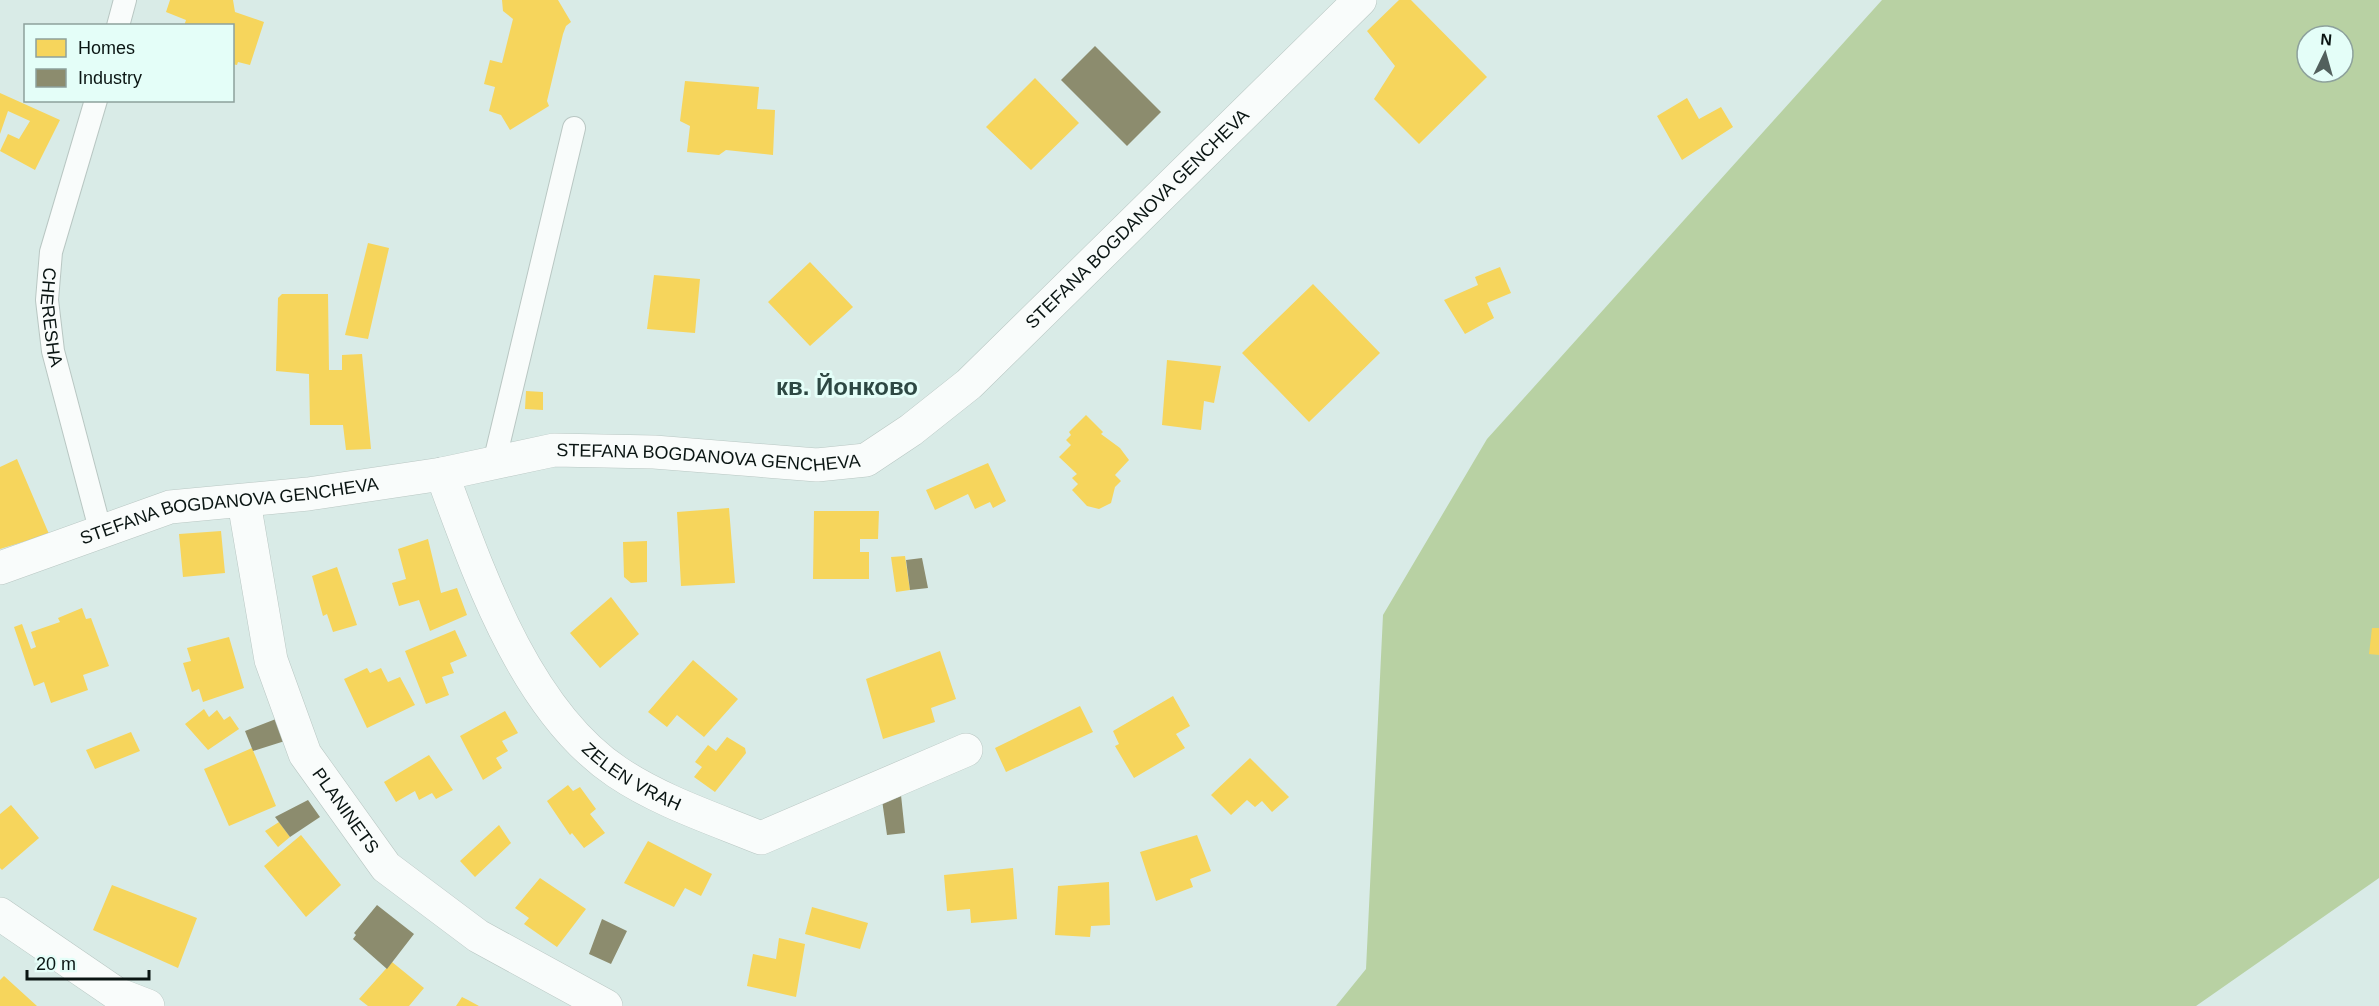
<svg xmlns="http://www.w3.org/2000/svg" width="2379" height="1006" font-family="Helvetica,sans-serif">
  <rect width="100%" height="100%" fill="#d9ebe7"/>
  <path fill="#b8d1a3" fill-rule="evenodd" d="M1882 0H2379V878L2196 1006H1336L1366 969 1383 615 1487 439ZM2307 36H2343V72H2307Z"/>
  <path fill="#f6d55c" d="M170 0H233L235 12 264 22 250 65 238 62 237 65 232 64V26H184L186 20 166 12Z
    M502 0H558L571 22 566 26 563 34 547 101 549 106 510 130 501 115 489 111 495 87 484 84 490 60 502 63 513 19 503 11Z
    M1399 0H1411L1487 77 1419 144 1374 99 1395 66 1367 31Z
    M1035 78 1079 123 1031 170 986 127Z
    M685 81 759 87 757 109 775 110 773 155 726 150 719 155 687 152 690 126 680 121Z
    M0 93 60 120 35 170 0 151 8 134 19 139 30 121 8 111 0 134Z
    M1687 98 1699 119 1721 107 1733 127 1682 160 1657 116Z
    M368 243 389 248 368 339 345 335Z
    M810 262 853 307 810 346 768 302Z
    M1500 267 1511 293 1487 303 1494 318 1465 334 1444 300 1478 285 1475 277Z
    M654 275 700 279 695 333 647 329Z
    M1313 284 1380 353 1309 422 1242 353Z
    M282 294H328L329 370H342V355L362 354 371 449 346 450 343 425H310L309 374 276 371 278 298Z
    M1167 360 1221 366 1214 403 1204 401 1201 430 1162 425Z
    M526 391 543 392V410L525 409Z
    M1086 415 1103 432 1101 434 1120 448 1129 460 1115 475 1121 481 1115 487 1111 503 1099 509 1087 506 1072 490 1078 484 1072 478 1077 474 1059 457 1071 445 1066 440 1071 435 1069 432Z
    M17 459 49 534 0 549V467Z
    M988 463 1006 501 993 508 990 502 975 509 968 494 935 510 926 490Z
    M729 508 735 583 681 586 677 512Z
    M814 511H879L878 539H860V552H869V579H813Z
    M221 531 225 573 183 577 179 534Z
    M428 539 441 593 457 588 467 615 430 631 419 600 399 606 392 583 406 579 398 549Z
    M647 541V582L631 583 624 577 623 542Z
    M905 556 910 590 896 592 891 557Z
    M337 567 357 625 333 632 327 614 323 616 312 576Z
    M611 597 639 634 600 668 570 633Z
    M82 608 86 619 91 618 109 666 83 675 88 690 51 703 44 682 34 686 14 627 22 624 31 649 36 647 31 632 60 622 58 618Z
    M2372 628H2379V655L2369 654Z
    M455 630 467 656 450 663 454 673 442 677 449 695 426 704 405 651Z
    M229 637 244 688 203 702 199 689 192 692 183 663 191 661 187 648Z
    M940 651 956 699 931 708 935 722 883 739 866 679Z
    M693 660 738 699 704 737 677 715 667 727 648 712Z
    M367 668 370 673 381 668 388 682 400 677 415 705 367 728 344 679Z
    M1173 696 1190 726 1176 734 1185 748 1134 778 1115 746 1119 744 1113 731Z
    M1080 706 1093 732 1006 772 995 748Z
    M204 709 209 717 217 710 224 720 230 716 239 729 208 750 185 724Z
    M505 711 518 733 502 741 508 751 496 758 502 768 483 780 460 736Z
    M131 732 140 751 95 769 86 750Z
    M727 737 745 748 746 753 715 792 694 777 702 767 695 762 708 745 716 751Z
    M252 748 276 806 229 826 204 769Z
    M429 755 453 790 436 799 432 793 419 800 415 791 396 802 384 782Z
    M1250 758 1289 797 1272 812 1262 801 1255 807 1247 800 1231 815 1211 795Z
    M568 785 573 791 580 787 596 809 590 814 605 833 584 848 572 833 570 835 547 801Z
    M11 805 39 838 2 870 0 868V814Z
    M279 822 290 837 278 847 265 831Z
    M499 825 511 843 475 877 460 861Z
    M301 835 341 885 306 917 264 866Z
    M1197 835 1211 871 1190 879 1193 887 1156 901 1140 852Z
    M648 841 712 874 701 896 685 888 674 907 624 883Z
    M1013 868 1017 919 971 923 970 909 947 911 944 875Z
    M540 878 586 909 557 947 524 924 529 918 515 908Z
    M1109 882 1110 925 1091 926 1090 937 1055 935 1058 886Z
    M112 885 197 918 178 968 93 930Z
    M812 907 868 923 860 949 805 934Z
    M779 938 805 944 796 997 747 986 753 954 776 959Z
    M392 962 424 988 409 1006H368L359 999Z
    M4 976 37 1006H0V980Z
    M462 997 468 1000 479 1006H456Z"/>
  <path fill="#8c8c6e" d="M1095 46 1161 112 1127 146 1061 80Z
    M922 558 928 588 910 590 906 560Z
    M281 717 288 740 253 751 245 731Z
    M901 795 905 833 887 835 882 800Z
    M308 800 320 817 290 837 275 817Z
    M377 905 414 934 387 969 353 939 356 935 354 933Z
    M602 919 627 931 611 964 589 954Z"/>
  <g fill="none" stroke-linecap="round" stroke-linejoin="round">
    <defs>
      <g id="service">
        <path d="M118 26 125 0"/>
        <path id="s1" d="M96 100 51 252 47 300 53 351 101 533"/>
        <path d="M494 463 574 128"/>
      </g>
      <g id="minor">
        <path id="s2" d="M442 474C479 574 525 710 617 772 660 801 712 818 761 838L966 750"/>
        <path id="s3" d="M244 502 271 660 305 754 386 867 478 936 606 1006"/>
        <path id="s4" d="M0 568 170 507 308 494 442 474 554 450 654 452 817 465 866 460 911 430 969 384 1360 0"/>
        <path d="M0 914 117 994 148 1006"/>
      </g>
    </defs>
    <use href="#service" stroke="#b9c7c3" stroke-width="24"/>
    <use href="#minor" stroke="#b9c7c3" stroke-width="34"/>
    <use href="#service" stroke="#f9fcfb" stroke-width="22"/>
    <use href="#minor" stroke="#f9fcfb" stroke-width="33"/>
  </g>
  <g text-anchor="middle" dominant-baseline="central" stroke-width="6" stroke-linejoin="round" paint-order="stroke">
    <g font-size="18" fill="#0a1513" stroke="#e4fef8">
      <text stroke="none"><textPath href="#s4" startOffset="1246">STEFANA BOGDANOVA GENCHEVA</textPath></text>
      <text stroke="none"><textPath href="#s1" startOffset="224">CHERESHA</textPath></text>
      <text stroke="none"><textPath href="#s4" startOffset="724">STEFANA BOGDANOVA GENCHEVA</textPath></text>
      <text stroke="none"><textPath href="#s4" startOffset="238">STEFANA BOGDANOVA GENCHEVA</textPath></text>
      <text stroke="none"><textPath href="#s2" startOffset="366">ZELEN VRAH</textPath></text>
      <text stroke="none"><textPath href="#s3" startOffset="330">PLANINETS</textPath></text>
    </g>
    <g font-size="24" font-weight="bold" fill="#2d4843" stroke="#e4fef8">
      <text x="847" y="386">кв. Йонково</text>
    </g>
  </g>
  <rect x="24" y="24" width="210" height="78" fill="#e4fef8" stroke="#8da19c" stroke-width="1.5"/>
  <rect x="36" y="39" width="30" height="18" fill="#f6d55c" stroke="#8da19c" stroke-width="1.5"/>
  <text x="78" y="54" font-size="18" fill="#0a1513">Homes</text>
  <rect x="36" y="69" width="30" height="18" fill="#8c8c6e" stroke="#8da19c" stroke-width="1.5"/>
  <text x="78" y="84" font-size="18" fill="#0a1513">Industry</text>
  <g transform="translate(2325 54) rotate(5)"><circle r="28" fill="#e4fef8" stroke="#8da19c" stroke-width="1.5"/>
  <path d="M0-4.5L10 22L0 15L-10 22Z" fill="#52605d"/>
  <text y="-9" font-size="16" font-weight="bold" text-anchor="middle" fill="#0a1513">N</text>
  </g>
  <path d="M27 970v9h122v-9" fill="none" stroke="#0a1513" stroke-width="3"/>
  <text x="36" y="970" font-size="18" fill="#0a1513" stroke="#e4fef8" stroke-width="4.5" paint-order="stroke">20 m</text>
</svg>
